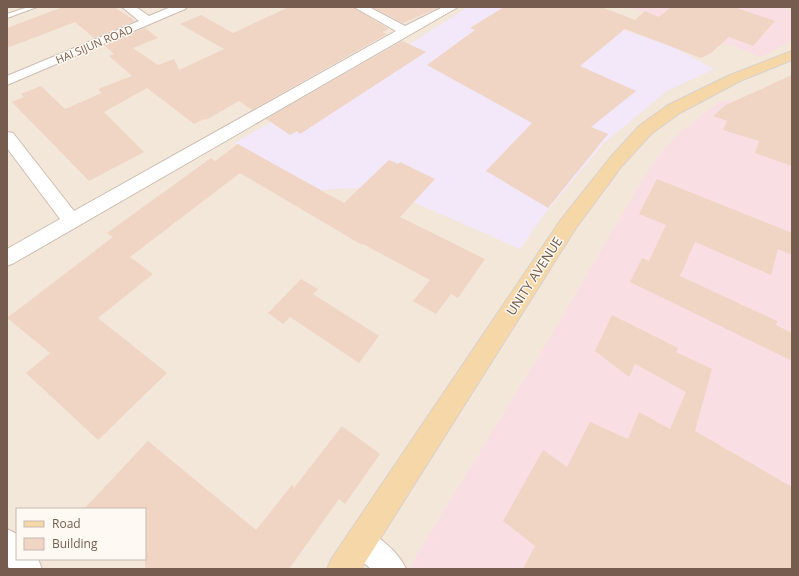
<svg xmlns="http://www.w3.org/2000/svg" width="799" height="576" font-family="'Open Sans',sans-serif">
  <rect width="100%" height="100%" fill="#fcf5eb"/>
  <path fill="#f3e7da" fill-rule="evenodd" d="M7 7H792V569H7ZM17 509H145V559H17Z"/>
  <path fill="#f2e8f9" d="M468 7H553L669 45 714 69 667 91 604 143 543 216 520 249 379 187 317 190 234 143 411 43Z"/>
  <path fill="#f9dfe3" d="M629 7H781L792 11V41L761 57Z
    M748 99 792 118V569H408L548 341 644 177 661 152 679 133 719 102Z"/>
  <g fill="none" stroke-linecap="round" stroke-linejoin="round">
    <path fill="#a7d0d6" fill-rule="evenodd" d="M788 7H792V9Z"/>
  </g>
  <path fill="#f0d4c4" d="M63 7H114L135 21 94 38 75 22 7 48V28Z
    M289 7H353L389 29 382 32 387 34 252 110 239 101 206 120 204 119 194 124 147 88 104 112 144 152 89 181 12 102 24 97 21 94 41 86 65 109 102 93 98 89 132 76 109 56 114 54 104 45 145 28 158 38 133 48 158 65 174 59 179 70 224 49 180 24 201 15 233 33Z
    M372 7H440L403 23Z
    M504 7H601L635 20 645 11 659 17 671 7H734L775 21 753 46 729 37 711 53 701 58 625 29 580 66 636 91 591 127 608 134 548 208 486 171 532 123 427 65 475 30 470 28Z
    M402 41 426 52 300 134 297 131 290 135 266 119Z
    M792 75V166L755 153 759 141 723 130 727 121 713 116 726 105Z
    M238 144 344 203 389 160 398 164 400 162 435 179 400 217 485 259 458 298 451 294 436 314 413 301 430 280 363 244 362 245 240 173 130 257 153 274 98 318 167 373 98 440 26 373 50 353 7 318 113 237 107 233 211 158 215 161Z
    M657 179 792 233V255L778 249 771 275 695 242 680 276 777 321 776 325 792 333V361L630 282 642 258 649 261 666 225 639 214Z
    M301 279 318 289 313 294 379 336 359 363 290 317 283 324 268 313Z
    M612 315 678 348 676 352 712 369 695 431 792 487V569H523L535 546 503 521 543 450 567 467 590 422 628 439 639 412 670 429 686 392 635 364 629 377 595 351Z
    M342 426 380 454 345 504 339 499 289 569H145V509H84L148 441 256 530 292 485 294 488Z"/>
  <g fill="none" stroke-linecap="round" stroke-linejoin="round">
    <defs>
      <path id="lane" d="M28 7H37L7 18V14Z"/>
      <path id="street" d="M122 7H136L149 16 171 7H187L185 9 7 85V76L139 21Z
        M354 7H369L405 26 443 7H458L14 263 7 266V249L60 219 7 148V132L13 133 74 211 396 31Z
        M360 527C377 534 399 552 406 569H371L350 551 346 541 350 531Z
        M7 529 17 534V559H38L42 569H10L7 565Z"/>
      <path id="primary" d="M792 51V60L740 81 680 113 651 134 621 167 576 228 361 569H327L332 558 562 218 609 159 639 126 668 105 730 75Z"/>
    </defs>
    <use href="#lane" stroke="#cebdb1" stroke-width="2"/>
    <use href="#street" stroke="#cebdb1" stroke-width="2"/>
    <use href="#primary" stroke="#d9d1ce" stroke-width="2"/>
    <use href="#lane" fill="#fff" fill-rule="evenodd"/>
    <use href="#street" fill="#fff" fill-rule="evenodd"/>
    <use href="#primary" fill="#f6d7a8" fill-rule="evenodd"/>
  </g>
  <g text-anchor="middle" dominant-baseline="central" stroke-width="3" stroke-linejoin="round" paint-order="stroke">
    <g font-size="11" fill="#765c4f" stroke="#fef9f2">
      <text transform="translate(94 44) rotate(-23)">HAI SIJUN ROAD</text>
    </g>
    <g font-size="13" fill="#765c4f" stroke="#fef9f2">
      <text transform="translate(534 276) rotate(-57)">UNITY AVENUE</text>
    </g>
  </g>
  <rect width="799" height="576" fill="none" stroke="#765c4f" stroke-width="16"/>
  <rect x="16" y="508" width="130" height="52" fill="#fef9f2" stroke="#c8bab1"/>
  <rect x="24" y="521" width="20" height="6" fill="#f6d7a8" stroke="#c8bab1"/>
  <text x="52" y="528" font-size="12" fill="#765c4f">Road</text>
  <rect x="24" y="538" width="20" height="12" fill="#f0d4c4" stroke="#c8bab1"/>
  <text x="52" y="548" font-size="12" fill="#765c4f">Building</text>
</svg>
